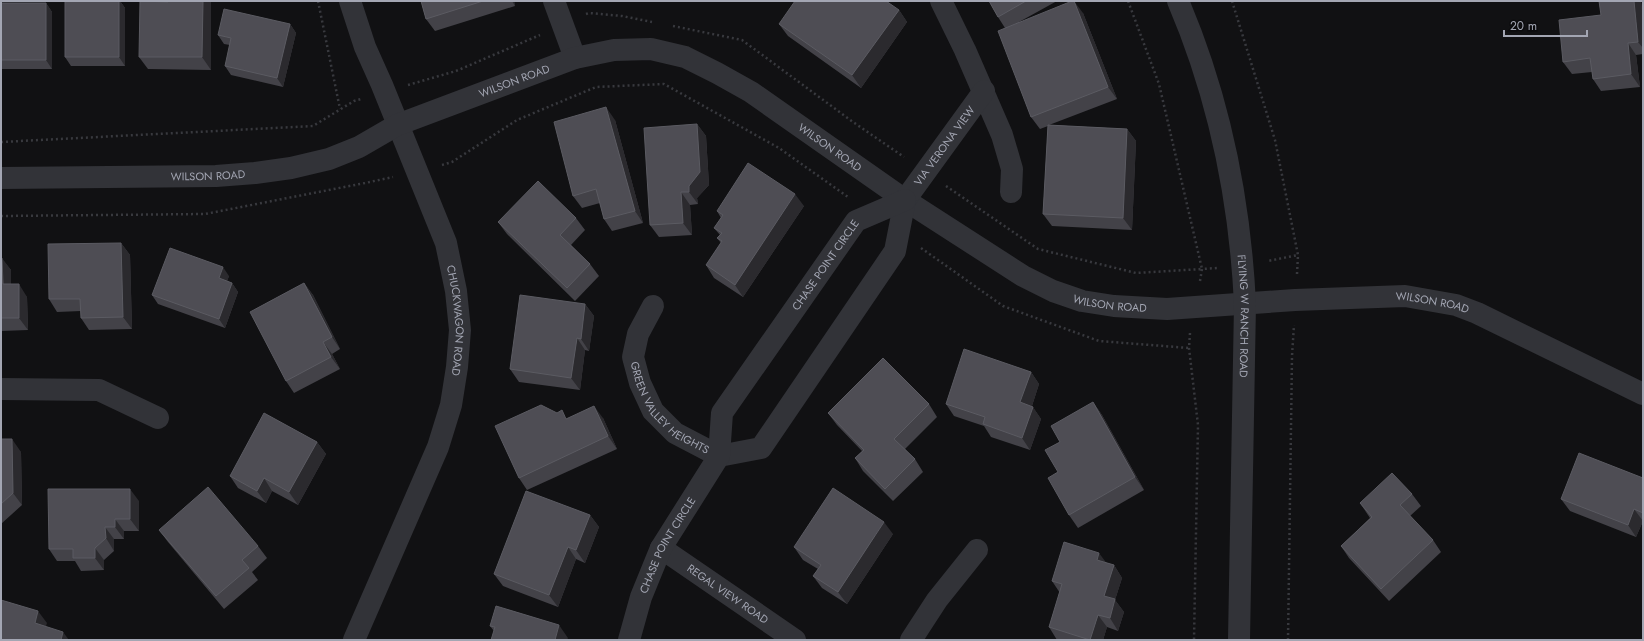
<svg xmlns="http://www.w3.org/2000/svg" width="1644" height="641" font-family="Jost,sans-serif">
  <rect width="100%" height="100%" fill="#111113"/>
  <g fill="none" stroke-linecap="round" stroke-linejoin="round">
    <path stroke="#38393e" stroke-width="2.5" stroke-dasharray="2 3" stroke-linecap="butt" d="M318 1 340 109
      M1232 1 1275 140 1298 255 1268 261
      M586 14 589 13 622 16 652 22
      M673 26 742 40 853 122 904 157
      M408 85 456 71 540 35
      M1 142 313 126 354 101 361 99
      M442 165 452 162 517 120 596 87 664 84 779 148 848 197
      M946 186 1038 249 1136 273 1202 269 1159 84 1128 1
      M1 216 205 214 365 183 393 177
      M921 248 1003 306 1099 341 1189 348
      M1297 274 1298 255
      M1200 281 1202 269 1217 268
      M1190 333 1189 348 1198 425 1194 640
      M1288 640 1292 356 1294 325"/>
    <g stroke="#323338" stroke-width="22">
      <path id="s1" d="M350 1 365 47 382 85 446 243 456 291 460 330 457 367 451 405 438 447 354 640"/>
      <path d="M554 1 575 58"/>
      <path d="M941 1 965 50 1002 135 1012 169 1011 192"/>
      <path id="s2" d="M1 178 216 176 255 173 291 168 329 159 359 147 397 125 575 58 614 50 651 49 685 57 717 73 751 92 905 200 1023 276 1053 291 1082 301 1114 306 1167 309 1295 300 1405 296 1456 305 1477 313 1643 394"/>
      <path id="s3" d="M653 306 638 334 633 357 640 383 653 411 675 433 719 456"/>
      <path d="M1 389 99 390 158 418"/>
      <path id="s4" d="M719 456 761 448 895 251 905 200 984 91"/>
      <path id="s5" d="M661 548 795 640"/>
      <path id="s6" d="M629 640 641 597 661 548 719 456 722 413 856 221 905 200"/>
      <path d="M911 640 937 600 977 550"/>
    </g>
    <path stroke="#323338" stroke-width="22" id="s7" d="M1178 1C1219 97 1240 200 1245 304L1239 640"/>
  </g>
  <path fill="#434248" d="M65 1H120L125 8V66H71L65 57Z
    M421 1H514L515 6 435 31 426 19Z
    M989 1H1057L1019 22 1083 13 1117 99 1049 125 1127 129 1136 141 1132 230 1052 226 1043 214 1048 126 1040 129 1031 117 1005 28 998 17Z
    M1599 1H1641L1643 20V54L1636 55 1640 87 1601 91 1593 79 1592 72 1572 74 1563 62 1601 15Z
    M211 2V70L148 69 139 57Z
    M1 3H46L52 12V69H1Z
    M899 10 907 22 861 88 788 36 779 24Z
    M290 24 296 33 283 87 231 75 225 66 230 45 224 44 218 35Z
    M615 120 643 223 612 231 604 219 600 203 582 208 573 196Z
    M697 124 706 136 709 185 697 198 698 204 690 205 692 235 659 237 650 225Z
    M804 206 743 297 714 278 706 265 721 243 717 238 720 235 714 228 721 218 717 211Z
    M576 218 585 230 571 245 590 264 599 276 575 301 507 234 498 222Z
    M121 243 130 255 132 329 89 330 81 318V311L57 312 49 299Z
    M1 258 11 270V284L27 297 28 330 1 331Z
    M229 276 227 281 232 283 238 292 225 328 158 304 152 295Z
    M304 283 313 295 340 349 332 354 340 369 294 393 286 381Z
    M585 304 594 316 589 351 585 350 580 390 519 382 510 369Z
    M1031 372 1039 384 1032 406 1041 419 1030 450 991 437 984 426 954 416 946 404Z
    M1093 402 1102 415 1144 490 1078 528 1069 515 1058 472 1060 442Z
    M929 404 937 417 905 449 915 459 923 472 893 501 863 471 855 458 862 451 837 425 828 413Z
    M568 418H603L617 449 527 490 519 478Z
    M1 439 21 452 22 505 1 524Z
    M317 442 326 454 298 505 272 491 266 503 238 488 230 476Z
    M1643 478V521L1636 537 1570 511 1561 499Z
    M1412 494 1421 506 1410 516 1433 540 1441 552 1389 601 1349 558 1341 546 1370 518 1360 503Z
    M139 501V531H124V539H114V551L104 560V570L81 571 75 561H57L49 549Z
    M590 515 599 527 585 563 576 559 558 607 503 586 494 574Z
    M159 530 258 546 267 558 252 572 258 580 224 609 168 542Z
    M893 534 847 604 822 588 813 576 818 569 803 560 794 547Z
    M1106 563 1114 565 1122 578 1115 600 1124 612 1118 631 1107 627 1103 640H1057L1049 627 1060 593 1052 581Z
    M490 626 568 638 494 631Z"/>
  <path fill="#2b2a2e" d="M119 1H120L125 8V66L119 57Z
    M203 1H211V70L202 57Z
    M512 1H514L515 6Z
    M1074 1 1083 13 1117 99 1108 87Z
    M1634 1H1641L1643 20V48L1638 42Z
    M46 3 52 12V69L46 60Z
    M899 10 907 22 861 88 852 75Z
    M290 24 296 33 283 87 277 78Z
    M1628 43 1636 55 1640 87 1631 74Z
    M606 107 615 120 643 223 635 211Z
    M697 124 706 136 709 185 697 198 698 204 689 192V186Z
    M1127 129 1136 141 1132 230 1123 218Z
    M681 192 690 205 692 235 683 223Z
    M795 194 804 206 743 297 735 285Z
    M121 243 130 255 132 329 123 317Z
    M2 258 11 270V297L3 284Z
    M223 267 229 276 225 287 219 278Z
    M232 283 238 292 225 328 219 319Z
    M304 283 313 295 340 349 332 337Z
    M19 284 27 297 28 330 19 318Z
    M585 304 594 316 589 351 581 339Z
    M577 338 585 350 580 390 571 378Z
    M323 342 332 354 340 369 331 357Z
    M1031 372 1039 384 1029 415 1020 402Z
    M1093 402 1102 415 1144 490 1135 477Z
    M594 406 603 418 617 449 608 436Z
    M1033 407 1041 419 1030 450 1022 438Z
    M12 439 21 452 22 505 13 493Z
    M317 442 326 454 298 505 289 492Z
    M264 478 272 491 266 503 257 491Z
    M130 489 139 501V531L130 519Z
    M1634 509 1643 521 1636 537 1628 525Z
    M590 515 599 527 585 563 576 550Z
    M115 519 124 531V539L115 527Z
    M884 522 893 534 847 604 838 592Z
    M105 527 114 539V551L106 538Z
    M568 547 576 559 558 607 549 595Z
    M95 548 104 560V570L95 558Z
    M1099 553 1108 565 1097 560Z
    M1114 565 1122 578 1115 600 1124 612 1118 631 1110 618 1104 596Z
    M38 611 47 623 43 636 35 623Z
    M1098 615 1107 627 1103 640H1090Z
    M559 625 568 638 567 640H555Z
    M63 632 69 640H61Z"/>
  <path fill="#4e4d54" stroke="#5b5b62" d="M65 1H119V57H65Z
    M140 1 168 2V1H203L202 57H139Z
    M421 1H483L426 19Z
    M795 1H886L899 10 852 75 779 24Z
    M989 1H1026L998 17Z
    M1072 1H1074L1108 87 1031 117 998 31Z
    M1599 1H1634L1638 42 1628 43 1631 74 1593 79 1590 58 1563 62 1559 20 1601 15Z
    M1 3H46V60H1Z
    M224 9 290 24 277 78 225 66 231 38 218 35Z
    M606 107 635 211 604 219 596 189 573 196 554 122Z
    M697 124 700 172 689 186V192H681L683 223 650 225 644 128Z
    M1048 125 1127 129 1123 218 1043 214Z
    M748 163 795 194 735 285 706 265 722 241 717 238 722 233 714 228 723 215 717 211Z
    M538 181 576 218 560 235 590 264 567 288 498 222Z
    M121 243 123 317 81 318 80 299H49L48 244Z
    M170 248 223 267 219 278 232 283 219 319 152 295Z
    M1 258H2L3 284H19V318H1Z
    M304 283 332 337 323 342 331 357 286 381 250 312Z
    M520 295 585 304 581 339 577 338 571 378 510 369Z
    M964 349 1031 372 1020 402 1033 407 1022 438 983 424 985 417 946 404Z
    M883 358 929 404 894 439 915 459 885 489 855 458 864 450 828 413Z
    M1093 402 1135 477 1069 515 1048 478 1058 472 1045 450 1060 442 1051 426Z
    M541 405 557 413 562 410 566 419 594 406 608 436 519 478 495 426Z
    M264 413 317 442 289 492 264 478 257 491 230 476Z
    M1 439H12L13 493 1 504Z
    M1579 453 1643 478V513L1634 509 1628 525 1561 499Z
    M1392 473 1412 494 1400 505 1433 540 1381 589 1341 546 1372 517 1360 503Z
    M208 487 258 546 242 560 249 568 216 596 159 530Z
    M833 488 884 522 838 592 813 576 821 565 794 547Z
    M48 489H130V519H115V527H105L106 538 95 548V558H73V549H49Z
    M526 491 590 515 576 550 568 547 549 595 494 574Z
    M1064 542 1099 553 1097 560 1114 565 1104 596 1115 599 1110 618 1098 615 1090 640 1049 627 1062 584 1052 581Z
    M1 600 38 611 35 623 63 632 61 640H1Z
    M496 606 559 625 555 640H491L495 627 490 626Z"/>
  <g text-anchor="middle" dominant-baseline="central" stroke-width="3.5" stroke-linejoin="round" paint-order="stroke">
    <g font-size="11" fill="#a3a6b3" stroke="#0c0c0e">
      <text stroke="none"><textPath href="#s2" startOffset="531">WILSON ROAD</textPath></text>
      <text stroke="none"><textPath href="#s4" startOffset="400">VIA VERONA VIEW</textPath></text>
      <text stroke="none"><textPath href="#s2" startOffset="879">WILSON ROAD</textPath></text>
      <text stroke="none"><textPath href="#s2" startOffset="207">WILSON ROAD</textPath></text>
      <text stroke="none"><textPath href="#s6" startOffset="430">CHASE POINT CIRCLE</textPath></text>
      <text stroke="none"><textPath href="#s2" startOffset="1203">WILSON ROAD</textPath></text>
      <text stroke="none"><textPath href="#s2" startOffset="1527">WILSON ROAD</textPath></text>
      <text stroke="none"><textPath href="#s7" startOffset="324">FLYING W RANCH ROAD</textPath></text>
      <text stroke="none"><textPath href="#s1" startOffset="339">CHUCKWAGON ROAD</textPath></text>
      <text stroke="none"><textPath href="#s3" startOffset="121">GREEN VALLEY HEIGHTS</textPath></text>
      <text stroke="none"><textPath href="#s6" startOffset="103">CHASE POINT CIRCLE</textPath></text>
      <text stroke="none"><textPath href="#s5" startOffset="81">REGAL VIEW ROAD</textPath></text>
    </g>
  </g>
  <rect width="1644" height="641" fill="none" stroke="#a3a6b3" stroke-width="4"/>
  <path d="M1504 30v6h83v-6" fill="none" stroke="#a3a6b3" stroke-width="2"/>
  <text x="1510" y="30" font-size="12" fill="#a3a6b3" stroke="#0c0c0e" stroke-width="3" paint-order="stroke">20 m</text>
</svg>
